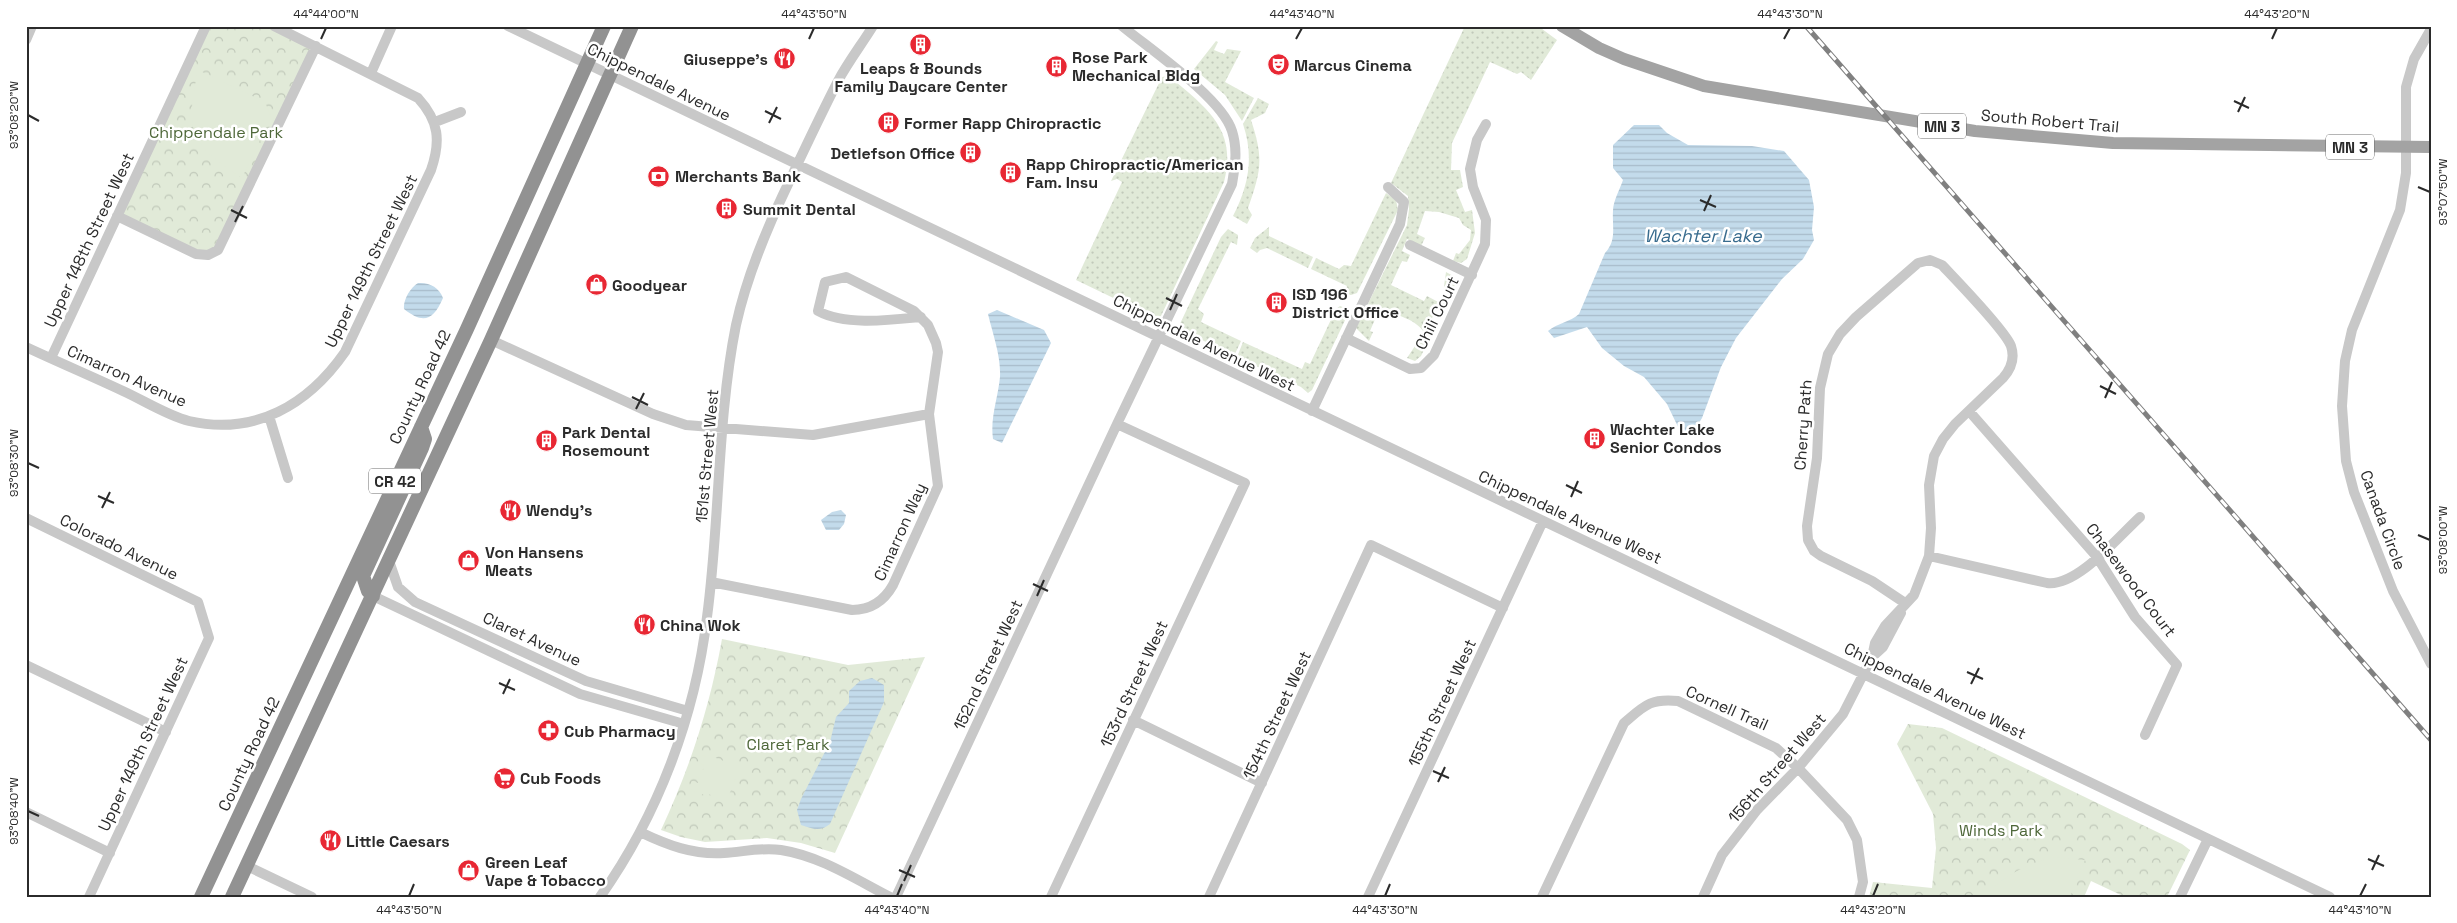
<svg xmlns="http://www.w3.org/2000/svg" width="2457" height="923" font-family="'Space Grotesk',sans-serif">
  <defs>
    <pattern id="grass-dots" width="8" height="8" patternUnits="userSpaceOnUse" patternTransform="scale(1.25)"><rect width="8" height="8" fill="#e1ead8"/><path d="M2 2h.1M6 6h.1" fill="none" stroke="#c1c9ba" stroke-width="1.8" stroke-linecap="round"/></pattern>
    <pattern id="forest-crowns" width="20" height="18" patternUnits="userSpaceOnUse" patternTransform="scale(1.25)"><rect width="20" height="18" fill="#e1ead8"/><path d="M2 6a3 3 0 1 1 6 0M12 15a3 3 0 1 1 6 0" fill="none" stroke="#c1c9ba"/></pattern>
    <pattern id="water-rules" width="6" height="5" patternUnits="userSpaceOnUse" patternTransform="scale(1.25)"><rect width="6" height="5" fill="#c3dbeb"/><path d="M0 2.5h6" fill="none" stroke="#a8bcca"/></pattern>
  </defs>
  <rect width="100%" height="100%" fill="#fff"/>
  <path fill="url(#grass-dots)" d="M1465 26H1538L1557 40 1531 80 1521 72 1517 74 1490 62 1452 143 1451 170H1460L1463 187 1456 190 1465 212 1472 210 1475 233 1467 259 1461 263 1453 261 1456 253 1459 254 1470 240 1471 230 1463 225 1459 218 1439 212 1425 211 1417 234 1425 238 1421 246 1407 239 1402 251 1410 255 1407 262 1402 261 1391 285 1424 301 1427 296 1440 303 1446 289 1444 286 1446 272 1455 277 1453 279 1456 283 1442 310 1436 309 1427 330 1432 333 1421 356 1415 361 1407 358 1415 346 1418 347 1425 334C1417 319 1395 314 1379 310L1370 331 1373 332 1369 341 1356 328 1407 225 1409 209 1408 196 1391 183Z
    M1216 41 1218 42 1214 50 1224 54 1227 49 1241 51 1225 82 1254 98 1242 121 1225 95 1194 69Z
    M1169 76C1205 107 1238 128 1224 182L1161 316 1157 319 1076 280 1122 182 1117 179 1111 181 1162 77Z
    M1258 98 1269 104 1265 113 1251 120C1264 159 1261 171 1248 208L1252 215 1247 224 1233 216C1249 185 1254 157 1243 124Z
    M1386 193 1396 200 1398 210 1357 293 1351 295 1343 294 1347 286 1311 269 1316 258 1339 269 1344 265 1351 266Z
    M1269 227V236L1313 257 1308 268 1267 248 1260 250 1257 253 1250 248 1255 238Z
    M1228 229 1238 235 1237 245 1231 242 1198 309 1204 314 1201 322 1241 341 1234 356 1178 328 1221 237Z
    M1340 306 1345 308 1348 314 1312 390 1308 393 1301 387 1237 357 1243 342 1302 369 1305 362 1310 364 1336 309Z"/>
  <path fill="url(#forest-crowns)" d="M207 26H273L316 47 219 252 209 256 117 218Z
    M722 639 848 665 925 657 835 853 801 843 767 838 705 842 681 837 661 830C690 768 710 706 722 639Z
    M1908 724 1942 728 2182 844 2190 850 2167 897H2125L2091 881 2084 897H1869L1873 882 1932 888 1936 848 1933 814 1897 744Z"/>
  <path fill="#e1ead8" d="M198 70 265 102 271 117 242 178C189 143 185 132 198 70Z
    M702 755 707 757 708 755 740 767 739 769 745 771 742 779 736 777 734 782 740 784 737 792 731 790 729 795 735 797 732 805 714 798V796L708 794 707 796 689 789 692 781 698 783 699 778 694 776 697 768 703 770 704 765 699 763Z
    M2053 857 2085 860 2070 897H1983C2005 874 2024 866 2053 857Z"/>
  <path fill="url(#water-rules)" d="M1634 125H1659L1667 133 1688 145 1752 146 1784 151 1809 180 1814 207 1812 230 1814 240 1803 259 1782 279 1736 338 1721 367 1702 418 1694 431H1680L1667 404 1644 377 1624 366 1602 348 1587 327 1554 338 1548 331C1558 323 1570 322 1579 314L1605 253C1617 240 1612 227 1613 211 1613 201 1620 189 1623 180L1613 168V145Z
    M418 283C429 282 439 287 443 298 433 321 423 324 404 309 403 300 410 288 418 283Z
    M997 310 1044 330 1051 343 1002 443 993 439C990 418 998 398 1000 377 1001 356 993 335 988 314Z
    M841 510 846 515 844 524 839 530H826L821 520 832 512Z
    M872 678 884 685V702L830 824C820 832 813 829 801 825L797 810 801 799 830 742 836 717 849 703V691L860 681Z"/>
  <g fill="none" stroke-linecap="round" stroke-linejoin="round">
    <path stroke="#c8c8c8" stroke-width="10" d="M508 26 2330 897
      M2431 29 2414 59 2406 87V173L2400 210 2352 330 2345 361 2342 406 2346 461 2354 492 2393 591 2431 664
      M26 40 32 26
      M371 73 392 26
      M435 122 461 112
      M117 216 196 254 208 255 218 250 316 46
      M1410 245 1472 275
      M1346 338 1410 369 1421 368 1434 355 1485 244 1486 220 1473 187 1470 169 1477 140 1486 124
      M491 340 653 414 686 425 813 435 929 414
      M26 347C58 362 91 376 123 391 143 400 168 416 189 421 255 436 308 405 345 352L431 170C441 141 439 121 418 98L274 26
      M51 358 206 26
      M1312 411 1400 224 1404 202 1388 187
      M1969 411 2097 557 2135 617 2177 665 2145 735
      M269 416 288 478
      M26 518 198 602 209 638 89 897
      M1929 556 2047 583C2077 587 2118 537 2140 517
      M389 561 398 587 415 602 586 681 688 711
      M711 582 852 610C871 610 884 601 893 585L938 486 929 414 938 352 936 343 928 325 914 311 846 277 825 282 818 311C845 326 891 320 921 317
      M373 596 580 694 684 724
      M1872 657 1883 647 1901 613
      M26 665 166 732
      M1133 720 1262 783
      M26 812 110 853
      M640 832C667 845 693 855 724 853 743 852 761 847 781 850 820 856 855 879 890 897
      M247 866 312 897
      M600 897C658 815 695 717 707 617 720 521 717 419 736 325 747 275 767 228 789 182 805 148 821 114 838 81 848 62 862 44 873 26
      M896 897 1117 424 1232 184C1235 166 1238 150 1232 131 1222 98 1151 50 1122 26
      M1051 897 1245 483 1117 424
      M1209 897 1371 545 1503 608
      M1368 897 1543 521
      M1542 897 1624 723C1644 706 1650 698 1678 701L1776 748 1798 768 1847 820 1857 840 1863 882 1859 897
      M1703 897 1722 855 1757 810 1798 768 1843 714 1872 657 1875 643 1885 626 1914 595 1929 556 1931 528 1929 485 1934 456 1943 439 1955 424 2003 378C2011 369 2015 358 2011 346 2005 330 1956 280 1942 265L1930 260 1918 263 1856 317 1840 334 1828 354 1820 388 1817 458 1807 526 1808 540 1814 551 1821 556 1872 581 1905 603
      M2180 897 2208 839"/>
    <path stroke="#a3a3a3" stroke-width="12" d="M1562 26 1599 48 1624 59 1704 86 1975 131 2113 143 2431 147"/>
    <path stroke="#929292" stroke-width="14" d="M373 596 368 591 363 576 422 448 425 439 421 427
      M201 897 467 329 604 26
      M232 897 491 340 632 26"/>
    <defs>
      <path id="rail" d="M1806 26 2431 740"/>
    </defs>
    <use href="#rail" stroke="#808080" stroke-width="5"/>
    <use href="#rail" stroke="#fff" stroke-width="3" stroke-dasharray="9" stroke-linecap="butt"/>
  </g>
  <path fill="none" stroke="#2b2b2b" stroke-width="2" d="M321 39 326 28M809 39 814 28M1296 39 1302 28M1784 39 1790 28M2272 39 2277 28M2234 101 2249 108M765 111 781 119M2238 112 2245 97M28 115 39 121M769 123 777 107M2418 187 2430 192M1700 200 1716 207M231 210 247 218M1704 211 1711 195M235 222 243 206M1166 298 1182 306M1170 310 1177 294M2100 386 2116 394M632 397 648 405M2105 398 2112 382M636 409 644 393M28 463 39 468M1566 485 1582 493M98 496 114 503M1571 497 1578 481M102 508 110 492M2418 535 2430 540M1033 584 1048 591M1037 596 1044 580M1967 672 1983 679M499 683 515 690M1971 684 1979 668M503 694 510 679M1433 771 1449 778M1438 782 1445 767M28 811 39 816M2368 859 2384 866M899 870 915 877M2372 870 2379 855M904 881 911 865M409 896 414 884M897 896 902 884M1385 896 1390 884M1873 896 1878 884M2360 896 2366 884"/>
  <defs>
    <symbol id="building-disc" viewBox="-11 -11 22 22"><circle r="9.5" fill="#e82733" stroke="#fff"/><path d="M-4-6H4V6H1V3H-1V6H-4ZM-2.5-4.3h1.7v1.8h-1.7ZM.8-4.3h1.7v1.8H.8ZM-2.5-1h1.7V.8h-1.7ZM.8-1h1.7V.8H.8Z" fill="#fff"/></symbol>
    <symbol id="restaurant-disc" viewBox="-11 -11 22 22"><circle r="9.5" fill="#e82733" stroke="#fff"/><path d="M-5-6h1v4h1v-4h1v4h1v-4h1v5L-1.5 .5V6h-2V.5L-5-1ZM5-6V6H3V1.5H1.5Q1.5-4 5-6Z" fill="#fff"/></symbol>
    <symbol id="theatre-disc" viewBox="-11 -11 22 22"><circle r="9.5" fill="#e82733" stroke="#fff"/><path d="M-5-5.5Q0-4 5-5.5V0Q5 5 0 6Q-5 5-5 0ZM-3.3-2.5H-1v1.5H-3.3ZM1-2.5H3.3v1.5H1ZM-2.8 1Q0 5.5 2.8 1Z" fill="#fff"/></symbol>
    <symbol id="bank-disc" viewBox="-11 -11 22 22"><circle r="9.5" fill="#e82733" stroke="#fff"/><path d="M-6-4H6V4H-6ZM0-2.3a2.3 2.3 0 1 0 0 4.6a2.3 2.3 0 1 0 0-4.6Z" fill="#fff"/></symbol>
    <symbol id="shop-disc" viewBox="-11 -11 22 22"><circle r="9.5" fill="#e82733" stroke="#fff"/><path d="M-5-2.5h2.3a2.7 3.5 0 0 1 5.4 0H5L5.5 6h-11ZM-1.5-2.5h3a1.5 2.3 0 0 0-3 0Z" fill="#fff"/></symbol>
    <symbol id="pharmacy-disc" viewBox="-11 -11 22 22"><circle r="9.5" fill="#e82733" stroke="#fff"/><path d="M-2-6h4v4h4v4h-4v4h-4v-4h-4v-4h4Z" fill="#fff"/></symbol>
    <symbol id="supermarket-disc" viewBox="-11 -11 22 22"><circle r="9.5" fill="#e82733" stroke="#fff"/><path d="M-6-5.5h2.5l.6 2H6L4.5 2H-2.5L-4.4-4H-6ZM-1.5 3.2a1.3 1.3 0 1 0 .1 0ZM3 3.2a1.3 1.3 0 1 0 .1 0Z" fill="#fff"/></symbol>
  </defs>
  <g fill-rule="evenodd">
    <use href="#building-disc" x="908" y="32" width="25" height="25"/>
    <use href="#restaurant-disc" x="772" y="46" width="25" height="25"/>
    <use href="#theatre-disc" x="1266" y="52" width="25" height="25"/>
    <use href="#building-disc" x="1044" y="54" width="25" height="25"/>
    <use href="#building-disc" x="876" y="110" width="25" height="25"/>
    <use href="#building-disc" x="958" y="140" width="25" height="25"/>
    <use href="#building-disc" x="998" y="160" width="25" height="25"/>
    <use href="#bank-disc" x="646" y="164" width="25" height="25"/>
    <use href="#building-disc" x="714" y="196" width="25" height="25"/>
    <use href="#shop-disc" x="584" y="272" width="25" height="25"/>
    <use href="#building-disc" x="1264" y="290" width="25" height="25"/>
    <use href="#building-disc" x="1582" y="426" width="25" height="25"/>
    <use href="#building-disc" x="534" y="428" width="25" height="25"/>
    <use href="#restaurant-disc" x="498" y="498" width="25" height="25"/>
    <use href="#shop-disc" x="456" y="548" width="25" height="25"/>
    <use href="#restaurant-disc" x="632" y="612" width="25" height="25"/>
    <use href="#pharmacy-disc" x="536" y="718" width="25" height="25"/>
    <use href="#supermarket-disc" x="492" y="766" width="25" height="25"/>
    <use href="#restaurant-disc" x="318" y="828" width="25" height="25"/>
    <use href="#shop-disc" x="456" y="858" width="25" height="25"/>
  </g>
  <g text-anchor="middle" dominant-baseline="central" stroke-width="5" stroke-linejoin="round" paint-order="stroke">
    <g fill="#fff" stroke="#6b6b6b" stroke-width="1">
      <rect x="1918" y="113.5" width="48" height="25" rx="4"/>
      <rect x="2326" y="134.5" width="48" height="25" rx="4"/>
      <rect x="369" y="468.5" width="52" height="25" rx="4"/>
    </g>
    <g font-size="15" font-weight="bold" fill="#2b2b2b">
      <text x="1942" y="126">MN 3</text>
      <text x="2350" y="147">MN 3</text>
      <text x="395" y="481">CR 42</text>
    </g>
    <g font-size="16" font-weight="bold" fill="#2b2b2b" stroke="#fff" text-anchor="start">
      <text x="1072" y="57">Rose Park<tspan x="1072" dy="18">Mechanical Bldg</tspan></text>
      <text x="768" y="59" text-anchor="end">Giuseppe's</text>
      <text x="1294" y="65">Marcus Cinema</text>
      <text x="921" y="68" text-anchor="middle">Leaps &amp; Bounds<tspan x="921" dy="18">Family Daycare Center</tspan></text>
      <text x="904" y="123">Former Rapp Chiropractic</text>
      <text x="955" y="153" text-anchor="end">Detlefson Office</text>
      <text x="1026" y="164">Rapp Chiropractic/American<tspan x="1026" dy="18">Fam. Insu</tspan></text>
      <text x="675" y="176">Merchants Bank</text>
      <text x="743" y="209">Summit Dental</text>
      <text x="612" y="285">Goodyear</text>
      <text x="1292" y="294">ISD 196<tspan x="1292" dy="18">District Office</tspan></text>
      <text x="1610" y="429">Wachter Lake<tspan x="1610" dy="18">Senior Condos</tspan></text>
      <text x="562" y="432">Park Dental<tspan x="562" dy="18">Rosemount</tspan></text>
      <text x="526" y="510">Wendy's</text>
      <text x="485" y="552">Von Hansens<tspan x="485" dy="18">Meats</tspan></text>
      <text x="660" y="625">China Wok</text>
      <text x="564" y="731">Cub Pharmacy</text>
      <text x="520" y="778">Cub Foods</text>
      <text x="346" y="841">Little Caesars</text>
      <text x="485" y="862">Green Leaf<tspan x="485" dy="18">Vape &amp; Tobacco</tspan></text>
    </g>
    <g font-size="16" fill="#2b2b2b" stroke="#fff">
      <text transform="translate(659 82) rotate(26)">Chippendale Avenue</text>
      <text transform="translate(2050 121) rotate(5)">South Robert Trail</text>
      <text transform="translate(89 240) rotate(-65)">Upper 148th Street West</text>
      <text transform="translate(371 261) rotate(-64)">Upper 149th Street West</text>
      <text transform="translate(1437 313) rotate(-64)">Chili Court</text>
      <text transform="translate(1204 343) rotate(26)">Chippendale Avenue West</text>
      <text transform="translate(127 376) rotate(24)">Cimarron Avenue</text>
      <text transform="translate(420 387) rotate(-65)">County Road 42</text>
      <text transform="translate(1803 425) rotate(-86)">Cherry Path</text>
      <text transform="translate(707 456) rotate(-85)">151st Street West</text>
      <text transform="translate(1570 517) rotate(25)">Chippendale Avenue West</text>
      <text transform="translate(2383 520) rotate(70)">Canada Circle</text>
      <text transform="translate(900 532) rotate(-66)">Cimarron Way</text>
      <text transform="translate(119 547) rotate(26)">Colorado Avenue</text>
      <text transform="translate(2131 580) rotate(53)">Chasewood Court</text>
      <text transform="translate(532 639) rotate(25)">Claret Avenue</text>
      <text transform="translate(988 665) rotate(-65)">152nd Street West</text>
      <text transform="translate(1134 684) rotate(-65)">153rd Street West</text>
      <text transform="translate(1935 691) rotate(26)">Chippendale Avenue West</text>
      <text transform="translate(1442 703) rotate(-65)">155th Street West</text>
      <text transform="translate(1727 708) rotate(24)">Cornell Trail</text>
      <text transform="translate(1277 715) rotate(-65)">154th Street West</text>
      <text transform="translate(143 744) rotate(-65)">Upper 149th Street West</text>
      <text transform="translate(249 754) rotate(-65)">County Road 42</text>
      <text transform="translate(1777 768) rotate(-49)">156th Street West</text>
    </g>
    <g font-size="16" fill="#4e6739" stroke="#fff">
      <text x="216" y="132">Chippendale Park</text>
      <text x="788" y="744">Claret Park</text>
      <text x="2001" y="830">Winds Park</text>
    </g>
    <g font-size="18" font-style="italic" fill="#396c8e" stroke="#fff">
      <text x="1703" y="235">Wachter Lake</text>
    </g>
  </g>
  <rect width="2457" height="923" fill="none" stroke="#ffffff" stroke-width="55"/>
  <rect x="28" y="28" width="2402" height="868" fill="none" stroke="#2b2b2b" stroke-width="2"/>
  <g font-size="12" text-anchor="middle" fill="#2b2b2b">
    <text x="326" y="18">44°44'00"N</text>
    <text x="814" y="18">44°43'50"N</text>
    <text x="1302" y="18">44°43'40"N</text>
    <text x="1790" y="18">44°43'30"N</text>
    <text x="2277" y="18">44°43'20"N</text>
    <text transform="translate(14 115) rotate(-90)" y="4">93°08'20"W</text>
    <text transform="translate(2443 192) rotate(-90)" y="4">93°07'50"W</text>
    <text transform="translate(14 463) rotate(-90)" y="4">93°08'30"W</text>
    <text transform="translate(2443 540) rotate(-90)" y="4">93°08'00"W</text>
    <text transform="translate(14 811) rotate(-90)" y="4">93°08'40"W</text>
    <text x="409" y="914">44°43'50"N</text>
    <text x="897" y="914">44°43'40"N</text>
    <text x="1385" y="914">44°43'30"N</text>
    <text x="1873" y="914">44°43'20"N</text>
    <text x="2360" y="914">44°43'10"N</text>
  </g>
</svg>
